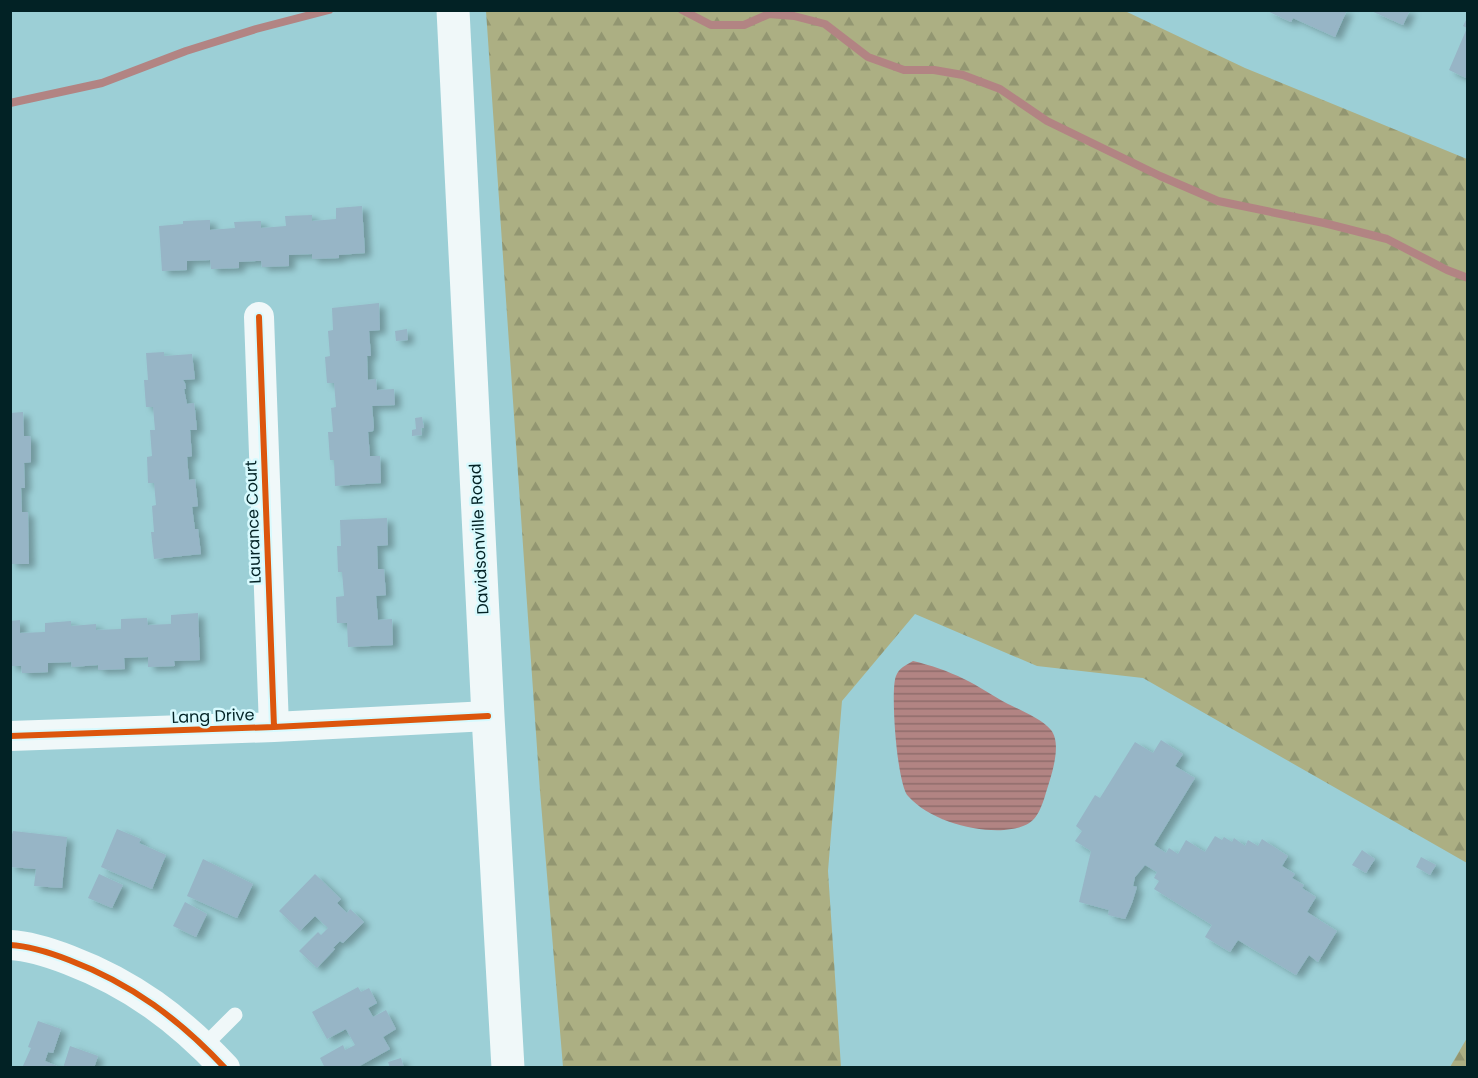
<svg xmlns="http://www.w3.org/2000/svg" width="1478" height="1078" font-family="Poppins,sans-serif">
  <defs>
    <pattern id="forest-firs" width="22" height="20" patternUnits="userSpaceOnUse" patternTransform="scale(1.5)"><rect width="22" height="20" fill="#acaf83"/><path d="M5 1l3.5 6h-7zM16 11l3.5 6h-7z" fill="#929671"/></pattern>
    <pattern id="water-rules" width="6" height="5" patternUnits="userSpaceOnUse" patternTransform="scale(1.5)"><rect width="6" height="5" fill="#b28483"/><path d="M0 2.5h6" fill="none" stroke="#8f6c6b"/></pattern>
    <filter id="shadow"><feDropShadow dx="6" dy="4" stdDeviation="3" flood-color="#0004"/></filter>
  </defs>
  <rect width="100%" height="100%" fill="#9ccfd6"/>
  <path fill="url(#forest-firs)" d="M486 11H1125L1245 68 1467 159V863L1143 678 1037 666 915 614 842 701 828 871 841 1067H563L540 791Z
    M1467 1037V1067H1450L1467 1038Z"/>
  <path fill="url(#water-rules)" d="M913 661C930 665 948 671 964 679 979 686 993 696 1008 704 1020 710 1042 719 1051 730 1063 745 1050 779 1045 796 1037 821 1031 827 1004 830 973 832 929 820 908 796 897 785 890 690 896 676 899 668 906 665 913 661Z"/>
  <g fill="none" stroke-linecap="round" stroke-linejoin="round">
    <path stroke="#b28483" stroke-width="8" d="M682 10 711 25H744L769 14 794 16 825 24 868 57 904 70H934L963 75 1000 89 1047 121 1160 176 1218 201 1324 223 1387 239 1447 270 1468 278
      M10 103 102 83 186 51 256 29 329 10"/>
  </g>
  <path fill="#97b5c6" filter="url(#shadow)" d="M1265 10H1347L1335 37 1293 18 1291 22Z
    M1369 10H1410L1403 25Z
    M1468 16V79L1449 70 1467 28 1463 26Z
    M362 206 365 253 339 255V258L312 259V254L289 255V266L262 267 261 261H256L239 262V268L211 269 210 260 187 261V270L162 271 159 226 183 224V221L208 220H210V230L235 228 234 222 261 221V228L286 226 285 216 312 215V221L336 219V208Z
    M379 303 380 330 369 331 371 356H367L368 380 376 379 377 390 394 389 395 405 372 406 374 427 373 431 368 432 370 456H380L381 483 335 486 334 460H330L328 432H333L331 408 336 407 334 383H327L325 357 330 356 328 331 333 330 332 308Z
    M407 329 408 340 396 341 395 331Z
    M164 352V356L192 354 195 379 183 380 185 383 186 389H184L187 404 194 403 195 410 197 430H190L192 456 187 457 189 480 195 479 198 506 192 507 195 529H198L201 554 154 559 151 532H154L152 506 156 505 154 483H148L147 457 152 456 150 430H155L153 407H146L144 380H148L146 353Z
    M23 412 24 436H30L31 440V462L24 463 25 488H21L22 512H28L29 564H10V413Z
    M422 417 424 428H421L422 435 412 436V430L416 429 415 418Z
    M387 518 388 545 377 546 378 569H384L386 595 376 596 378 620 392 619 393 645 348 647 347 623H337L336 597 344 596 342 572H338L337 546H341L340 520Z
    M198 613 200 660 174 661 175 666 148 667V657L124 658 125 669 98 670V665L72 667 71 662 48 663V672L32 673H22L21 666H10V621L20 620V633L45 632V623L71 621V626L96 624V630L121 629V619L147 618 148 625 171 624V615Z
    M1161 740 1183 754 1175 766 1195 778 1154 845 1166 853 1169 848 1178 854 1186 840 1205 852 1215 836 1222 840 1224 837 1232 842 1234 838 1245 846 1248 840 1258 846 1262 839 1288 856 1282 866 1295 874 1292 878 1304 885 1302 888 1316 897 1307 912 1337 931 1318 962 1309 955 1296 975 1238 940 1230 952 1205 937 1212 925 1154 889 1159 881 1154 878 1157 872 1145 865 1135 877 1133 886 1137 887 1132 903 1125 919 1108 915 1109 910 1079 902 1091 851 1075 841 1082 831 1076 826 1095 795 1100 798 1135 742 1153 753Z
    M117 829 141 839 139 843 166 855 152 889 101 867Z
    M13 831 67 837 62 888 34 886 36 869 10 867V841Z
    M1362 850 1375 859 1366 873 1352 865Z
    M1421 857 1436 865 1430 875 1416 867Z
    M203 859 253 884 237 918 187 896Z
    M99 874 123 885 112 908 88 898Z
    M315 874 341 899 337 903 347 913 350 909 364 922 343 943 340 941 333 948 335 949 317 968 299 951 318 932 321 935 328 928 315 916 300 931 279 911Z
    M185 902 207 914 196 937 173 926Z
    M358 987 361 992 369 988 377 1003 368 1008 373 1017 386 1010 396 1029 383 1037 390 1049 356 1068H325L320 1058 343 1045 345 1050 355 1045 346 1029 327 1039 312 1012Z
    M38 1021 61 1029 53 1053 48 1052 45 1061 62 1068H22L31 1048 28 1047Z
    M70 1046 98 1056 94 1068H63Z
    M401 1058 404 1068H390L388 1062Z"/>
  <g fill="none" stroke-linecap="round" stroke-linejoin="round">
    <path stroke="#f0f8f9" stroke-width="15" d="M204 1046 235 1015"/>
    <path stroke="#f0f8f9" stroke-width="30" d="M259 317 274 727
      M10 736 274 727 488 716
      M10 945C30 946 51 953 69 960 132 984 179 1019 225 1068"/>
    <path stroke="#f0f8f9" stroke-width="33" d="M453 10 488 716 508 1068"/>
    <defs>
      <path id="cycleway" d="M259 317 274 727
        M10 736 274 727 488 716
        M10 945C30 946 51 953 69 960 132 984 179 1019 225 1068"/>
    </defs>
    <use href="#cycleway" stroke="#d7fafe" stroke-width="10"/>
    <use href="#cycleway" stroke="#dc560d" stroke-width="6"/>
  </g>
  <g text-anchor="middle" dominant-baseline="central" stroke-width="5" stroke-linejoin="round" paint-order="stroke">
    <g font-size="16" fill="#022225" stroke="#d7fafe">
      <text transform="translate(253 522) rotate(-92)">Laurance Court</text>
      <text transform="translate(479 539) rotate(-93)">Davidsonville Road</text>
      <text transform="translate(213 716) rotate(-2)">Lang Drive</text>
    </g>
  </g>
  <rect width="1478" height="1078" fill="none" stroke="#022225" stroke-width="24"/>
</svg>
